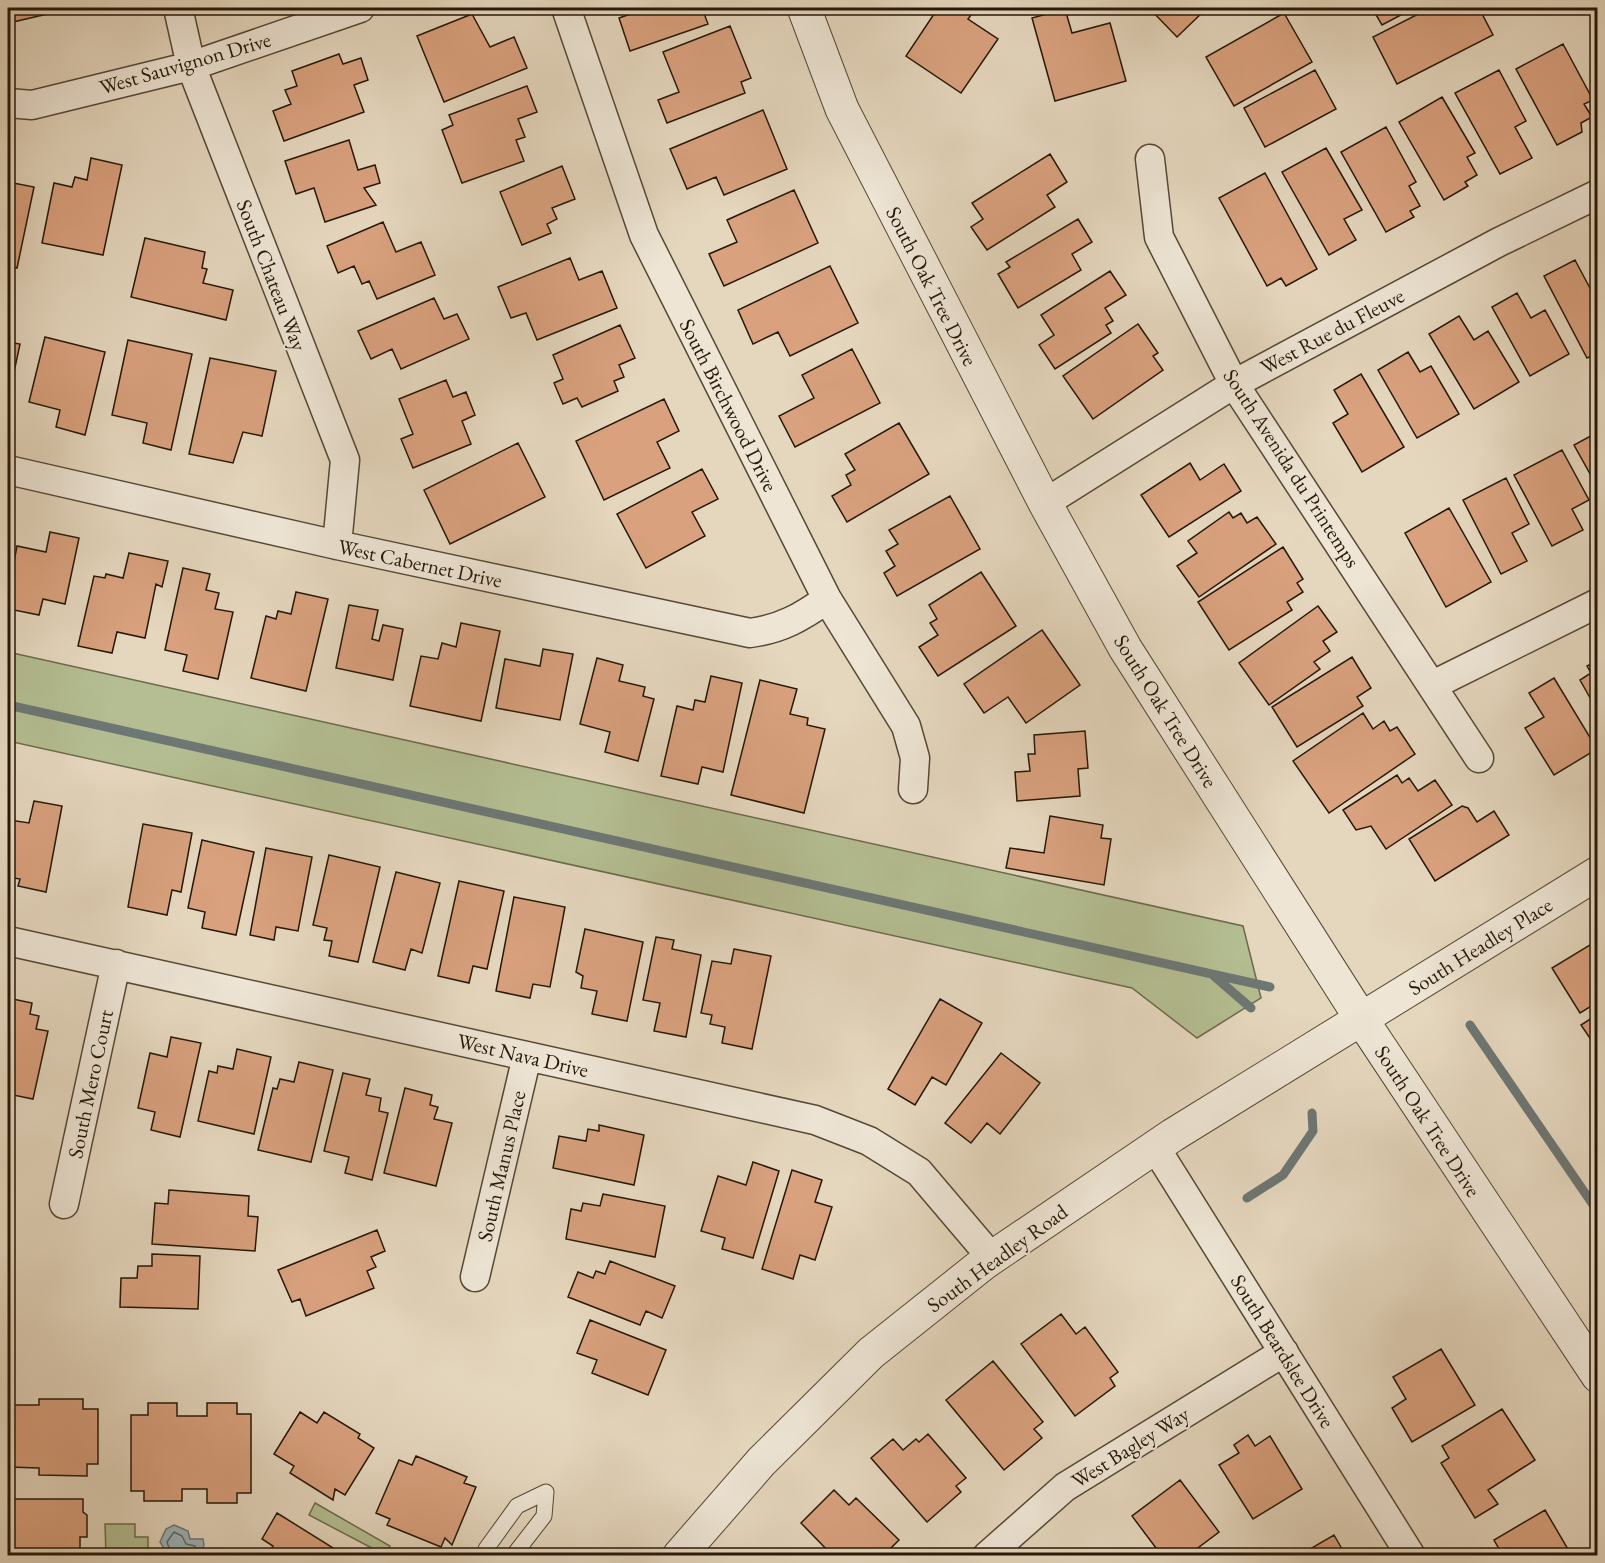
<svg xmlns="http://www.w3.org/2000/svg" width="1605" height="1563" font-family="'EB Garamond',serif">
  <rect width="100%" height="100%" fill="#e5d7be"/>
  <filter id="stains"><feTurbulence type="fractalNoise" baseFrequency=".00333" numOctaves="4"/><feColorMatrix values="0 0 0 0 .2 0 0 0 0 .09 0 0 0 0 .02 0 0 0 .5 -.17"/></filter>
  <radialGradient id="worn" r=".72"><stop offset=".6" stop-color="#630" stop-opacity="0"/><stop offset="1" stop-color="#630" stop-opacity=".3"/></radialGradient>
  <path fill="#b4be92" stroke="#6d6b4c" stroke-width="1.5" d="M8 652 1243 926 1261 998 1197 1038 1132 988 8 741Z
    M315 1503 390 1546 385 1555 309 1515Z
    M105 1524H135V1537H148V1555H106Z"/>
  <path fill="#9cb6bd" stroke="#6d7774" stroke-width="1.5" d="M174 1525 188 1531 190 1539H203L204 1545 200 1554 168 1555 160 1542 166 1529Z"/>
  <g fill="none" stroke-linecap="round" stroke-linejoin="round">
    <path stroke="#616762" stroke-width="1.5" d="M172 1556 167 1542 174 1532 182 1536 186 1544 195 1546 194 1556"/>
    <path stroke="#6d7774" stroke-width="9" d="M8 705 1270 987
      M1214 976 1251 1008
      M1470 1025 1598 1212
      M1247 1198 1283 1175 1313 1131 1312 1113"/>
  </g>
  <path fill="#d9a17e" stroke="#261807" stroke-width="1.5" d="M9 8H73L13 22Z
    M638 8H702L708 24 630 51 619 18 639 11Z
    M938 8H976L968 19 998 39 961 93 906 56Z
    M1149 8H1207L1177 37Z
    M1372 8H1414L1382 25Z
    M1430 8H1479L1493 35 1397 84 1373 37Z
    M1065 9 1072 33 1110 23 1126 81 1055 101 1032 18Z
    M1284 13 1312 62 1234 106 1206 57Z
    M472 14 490 47 514 37 527 68 444 102 417 36Z
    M730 26 751 78 741 82 745 93 667 123 658 100 679 92 663 52Z
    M1563 44 1593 100 1584 104 1592 117 1581 123 1582 132 1557 145 1516 69Z
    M339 54 343 64 361 58 368 80 354 85 364 112 284 141 273 111 291 104 285 90 297 86 292 71Z
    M1315 70 1336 109 1265 147 1244 108Z
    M1499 70 1526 121 1515 127 1532 158 1500 174 1455 93Z
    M527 86 537 112 518 119 525 137 516 140 524 161 462 183 442 130 453 125 449 115Z
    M1442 97 1475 153 1467 157 1477 175 1465 182 1468 186 1444 200 1399 122Z
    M763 110 787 169 724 195 716 177 687 189 670 149Z
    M1386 127 1416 182 1409 186 1420 206 1410 211 1414 217 1386 232 1341 152Z
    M349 140 358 170 375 165 380 183 364 188 376 205 325 222 314 188 296 194 285 161Z
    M1326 148 1362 210 1344 219 1356 240 1329 255 1282 172Z
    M1050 154 1067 182 1047 195 1055 207 987 250 971 227 983 219 972 203Z
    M91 158 122 165 103 255 42 243 54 183 72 187 75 177 87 180Z
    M562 166 575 199 552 208 557 219 547 224 551 233 522 245 500 192Z
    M1265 173 1317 269 1286 286 1281 278 1267 286 1219 198Z
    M8 182 34 187 17 268 8 266Z
    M794 190 818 243 724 286 709 254 737 242 727 220Z
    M1078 219 1092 242 1072 254 1081 270 1018 308 998 274 1010 267 1006 262Z
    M383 222 396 252 421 242 435 275 377 299 369 281 362 284 354 266 338 273 327 246Z
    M145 238 205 252 202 268 207 269 203 283 233 290 226 320 131 297Z
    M570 258 579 280 602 271 617 308 537 340 526 313 511 318 498 287Z
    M1575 260 1591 290 1598 286V353L1587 358 1544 276Z
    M830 266 858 323 790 356 778 332 753 344 738 310Z
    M1110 271 1126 295 1105 308 1113 321 1106 325 1111 333 1055 369 1039 345 1054 335 1041 315Z
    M1517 293 1531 318 1545 310 1569 354 1530 376 1492 307Z
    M434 298 444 319 457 314 469 339 401 369 392 349 371 359 358 331Z
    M1459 316 1474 340 1488 331 1519 382 1474 409 1429 334Z
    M1138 324 1158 353 1153 356 1163 370 1093 419 1063 376Z
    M620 325 635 358 619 365 624 377 614 381 618 391 582 407 577 398 563 404 554 383 563 379 553 355Z
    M45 337 105 352 85 435 56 427 60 410 29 402Z
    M128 340 192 354 171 450 143 443 147 423 112 415Z
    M8 342 20 344 11 386 8 385Z
    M852 349 880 403 795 447 779 416 814 398 802 375Z
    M1408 352 1420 372 1431 366 1459 414 1417 438 1378 370Z
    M210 358 276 371 262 436 243 432 233 463 189 454Z
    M1361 374 1404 447 1362 472 1333 423 1348 414 1334 390Z
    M446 380 453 397 466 392 475 415 462 421 471 444 413 468 401 439 413 434 399 399Z
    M664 399 679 431 657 442 670 468 604 500 576 441Z
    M899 423 929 474 847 522 832 496 851 485 846 475 855 470 845 454Z
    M1598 432V488L1574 445Z
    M518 443 545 497 450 544 424 490Z
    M1562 450 1589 500 1572 509 1583 530 1552 546 1514 475Z
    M1190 463 1200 480 1224 464 1241 491 1169 537 1141 495Z
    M702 469 718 499 692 512 705 536 646 568 617 514Z
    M1506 478 1529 524 1512 533 1527 561 1501 574 1463 500Z
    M950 496 980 549 897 596 884 573 895 566 886 551 898 544 889 530Z
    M1449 508 1491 582 1446 607 1405 533Z
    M1229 512 1233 518 1241 513 1247 523 1257 517 1276 544 1199 597 1177 566 1197 553 1188 541Z
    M50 532 79 538 65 604 43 599 39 615 9 609 11 597 8 596V593L17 546 46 552Z
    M1283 547 1303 579 1297 583 1303 592 1287 602 1292 610 1229 650 1198 602Z
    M129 553 168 561 162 587 156 584 145 638 117 632 112 653 78 646 94 576 105 578 106 574 123 578Z
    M183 568 210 574 206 590 219 593 215 609 233 612 218 679 183 671 187 655 165 650Z
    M981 572 1016 626 938 676 919 647 938 635 930 623 937 619 929 605Z
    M296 592 328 599 306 691 251 678 266 616 276 619 278 611 291 614Z
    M349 605 378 610 372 639 379 641 383 625 403 629 393 680 336 668Z
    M1318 606 1337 632 1323 641 1330 651 1314 662 1320 669 1269 705 1239 663Z
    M461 623 500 631 481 721 410 706 421 656 438 659 442 643 456 647Z
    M1042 630 1080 685 1026 723 1008 697 984 713 964 684Z
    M543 649 573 654 560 720 496 708 505 659 540 666Z
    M1352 657 1371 688 1357 697 1363 706 1297 747 1272 707Z
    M597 658 623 665 619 681 645 687 643 696 654 699 638 761 605 752 610 732 580 724Z
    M1598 660V712L1580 680 1591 673 1587 666Z
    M711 676 742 683 723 772 702 767 698 784 661 776 677 706 693 710 695 700 705 702Z
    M1554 678 1597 749 1554 775 1525 728 1544 717 1529 693Z
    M760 680 797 689 790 714 808 718 807 725 825 729 804 813 731 795Z
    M1363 713 1373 729 1384 721 1390 731 1397 727 1415 754 1329 813 1293 761Z
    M1085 731 1088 768 1078 769 1080 796 1017 801 1015 772 1030 771 1028 754H1035L1034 735Z
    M1397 775 1402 783 1409 778 1418 791 1435 780 1452 805 1386 849 1371 826 1356 830 1343 810Z
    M34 801 62 806 46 892 18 886 20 879 8 877 10 862 8 860 10 820 29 823Z
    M1462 806 1468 808 1477 822 1494 811 1509 835 1435 881 1409 839Z
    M1050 816 1103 825 1101 838 1111 839 1104 885 1006 868 1010 848 1044 853Z
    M143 824 192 833 181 892 172 890 167 915 128 907Z
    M202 840 254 852 236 935 202 928 205 912 188 908Z
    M266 848 312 857 298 931 276 927 274 940 250 935Z
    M329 855 380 867 358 962 329 956 332 941 324 940 327 928 313 925Z
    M396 872 440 883 422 953 411 949 405 970 373 962Z
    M459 881 504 891 487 969 473 966 469 983 438 976Z
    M514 897 565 907 550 987 533 984 530 998 496 991Z
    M585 929 643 942 627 1021 592 1014 597 991 581 988 583 976 576 972Z
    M656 937 674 940 672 949 701 955 686 1037 654 1031 660 1003 643 1000Z
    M1598 940V1002L1580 1013 1552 968Z
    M734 949 771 956 752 1049 722 1043 725 1027 710 1024 712 1015 701 1013 712 961 731 964Z
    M8 998 32 1003 30 1014 39 1016 36 1029 48 1031 33 1099 8 1094Z
    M940 999 982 1023 946 1085 932 1077 915 1105 888 1089Z
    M1598 1014V1042L1594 1044 1581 1025Z
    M171 1037 201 1043 180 1137 151 1130 155 1112 138 1108 150 1053 167 1057Z
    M237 1049 271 1057 254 1134 198 1121 209 1071 217 1073 218 1066 233 1069Z
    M1001 1053 1040 1083 1000 1134 987 1123 971 1143 945 1123Z
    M299 1062 333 1070 311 1162 258 1150 273 1088 277 1089 280 1079 294 1082Z
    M343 1073 370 1079 366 1095 381 1098 379 1111 388 1113 372 1180 345 1173 349 1157 324 1151Z
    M405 1088 432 1095 430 1105 438 1107 434 1119 452 1123 436 1186 384 1173Z
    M599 1125 644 1135 634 1185 553 1168 559 1136 586 1141 588 1129 599 1131Z
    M753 1162 779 1171 753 1258 722 1249 725 1238 701 1231 718 1176 746 1185Z
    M792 1170 822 1180 815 1202 832 1207 815 1260 800 1255 793 1279 762 1269Z
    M169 1190 249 1196 248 1216 258 1217 255 1251 152 1244 155 1203 168 1204Z
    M603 1194 665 1206 655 1257 566 1239 571 1209 581 1211 583 1203 600 1206Z
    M377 1230 385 1251 371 1257 376 1267 367 1271 374 1288 306 1316 300 1299 292 1302 278 1270Z
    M152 1254 200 1256 198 1309 120 1307 121 1278H137L138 1266H152Z
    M610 1261 675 1286 662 1318 646 1311 640 1325 568 1297 578 1272 593 1278 596 1271 605 1274Z
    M1061 1314 1076 1334 1085 1327 1118 1372 1110 1378 1115 1386 1075 1416 1021 1344Z
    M590 1320 666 1350 648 1395 592 1373 597 1360 577 1353Z
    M1441 1349 1475 1405 1412 1442 1392 1408 1406 1399 1393 1377Z
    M993 1361 1043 1422 1034 1429 1042 1438 1004 1470 946 1400Z
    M39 1399H83V1409H98V1464H87V1476L39 1475V1468L8 1467V1405H39Z
    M148 1403H177V1416H207V1403H237V1414H251V1493H237V1503H207V1489H182V1501H144V1491H131V1415H148Z
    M1502 1409 1535 1460 1488 1490 1498 1504 1475 1518 1441 1463 1449 1458 1442 1446Z
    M300 1412 317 1423 324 1412 360 1434 358 1438 374 1448 345 1495 335 1489 333 1500 290 1473 294 1466 274 1454Z
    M928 1434 966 1478 956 1486 961 1492 927 1522 871 1458 893 1439 903 1450 916 1439 919 1442Z
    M1248 1435 1255 1446 1270 1436 1302 1489 1253 1519 1219 1465 1239 1453 1234 1445Z
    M416 1456 467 1477 464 1483 476 1487 452 1545 445 1538 441 1547 387 1525 390 1519 376 1513 399 1460 412 1465Z
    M1180 1480 1219 1532 1187 1556H1162L1132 1516Z
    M834 1490 849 1505 856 1498 899 1540 888 1551 891 1553 888 1556H833L801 1523Z
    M8 1499H83V1512L87 1515V1537H80V1556H8Z
    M1545 1510 1572 1556H1503L1494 1540Z
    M277 1513 346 1556H267L273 1546 262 1539Z
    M1334 1535 1346 1556H1298Z"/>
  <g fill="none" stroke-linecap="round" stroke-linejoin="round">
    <defs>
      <path id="service" d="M486 1556V1549L517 1506 546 1492 544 1516 513 1556"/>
      <path id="minor" d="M178 8 191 66 345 460 337 545
        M566 8 644 235 827 599 906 726 915 758 913 789
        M8 103 32 105 191 66 360 8
        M1150 159 1159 237 1234 384 1479 758
        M8 470 337 545 750 633C781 629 802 617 827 599
        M1045 503 1234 384 1499 242 1598 194
        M1433 685 1598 603
        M8 941 815 1120 869 1141 919 1172 992 1258
        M1155 1147 1411 1556
        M64 1204 116 964
        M475 1277 527 1056
        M987 1556 1065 1487 1284 1352"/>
      <path id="tertiary" d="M804 8 842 109 1045 503 1125 648 1362 1020 1598 1376
        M679 1556 761 1462 871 1353 984 1263 1173 1135 1598 873"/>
    </defs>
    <use href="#service" stroke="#564835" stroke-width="17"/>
    <use href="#minor" stroke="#564835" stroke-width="31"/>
    <use href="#tertiary" stroke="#564835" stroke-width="35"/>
    <use href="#service" stroke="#eee5d5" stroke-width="15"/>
    <use href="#minor" stroke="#eee5d5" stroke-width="28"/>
    <use href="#tertiary" stroke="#eee5d5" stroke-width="33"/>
  </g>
  <g text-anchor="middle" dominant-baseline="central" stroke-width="4.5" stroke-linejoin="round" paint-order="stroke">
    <g font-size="21" fill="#261807" stroke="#eee5d5">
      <text transform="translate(185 63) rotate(-16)">West Sauvignon Drive</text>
      <text transform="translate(272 275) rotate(69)">South Chateau Way</text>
      <text transform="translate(932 286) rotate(63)">South Oak Tree Drive</text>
      <text transform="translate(1332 331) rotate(-28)">West Rue du Fleuve</text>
      <text transform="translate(729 405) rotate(63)">South Birchwood Drive</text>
      <text transform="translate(1292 468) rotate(57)">South Avenida du Printemps</text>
      <text transform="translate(420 563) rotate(12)">West Cabernet Drive</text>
      <text transform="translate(1166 711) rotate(58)">South Oak Tree Drive</text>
      <text transform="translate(1480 946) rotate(-32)">South Headley Place</text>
      <text transform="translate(523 1055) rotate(13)">West Nava Drive</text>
      <text transform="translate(90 1084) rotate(-78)">South Mero Court</text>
      <text transform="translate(1428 1121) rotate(57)">South Oak Tree Drive</text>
      <text transform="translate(501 1166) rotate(-77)">South Manus Place</text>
      <text transform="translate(997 1258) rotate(-36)">South Headley Road</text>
      <text transform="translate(1283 1351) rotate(58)">South Beardslee Drive</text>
      <text transform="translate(1130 1447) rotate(-32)">West Bagley Way</text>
    </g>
  </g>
  <rect width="1605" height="1563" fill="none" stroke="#e5d7be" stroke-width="30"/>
  <rect x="9" y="9" width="1587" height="1545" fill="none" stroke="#261807" stroke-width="3"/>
  <rect x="15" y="15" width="1575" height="1533" fill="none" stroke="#261807" stroke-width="1.5"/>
  <rect width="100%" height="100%" filter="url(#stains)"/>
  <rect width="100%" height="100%" fill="url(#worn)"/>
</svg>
